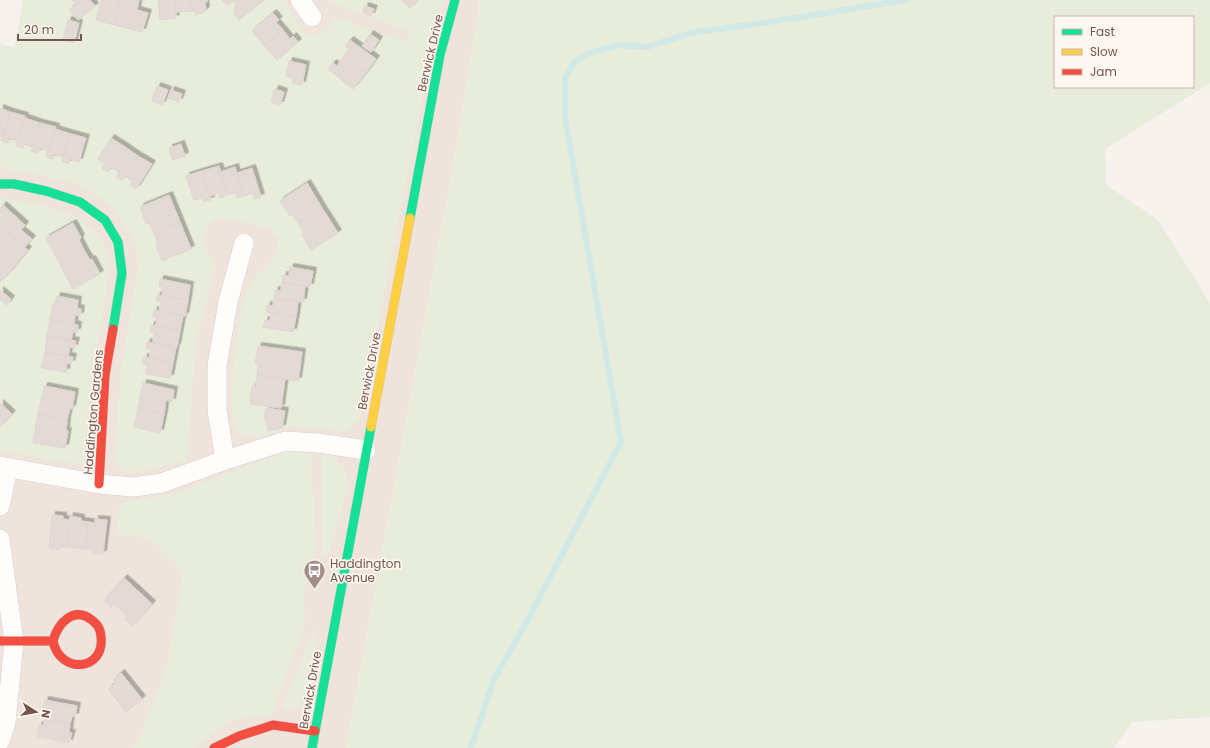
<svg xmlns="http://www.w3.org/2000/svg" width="1210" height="748" font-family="Poppins,sans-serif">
  <defs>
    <filter id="shadow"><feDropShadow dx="3.5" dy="-3.5" stdDeviation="0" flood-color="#0004"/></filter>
  </defs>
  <rect width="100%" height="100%" fill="#f7f2ee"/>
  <path fill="#efe4dc" d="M23 0H480L452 171 346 748H0V44L15 48Z"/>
  <path fill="#e8ecda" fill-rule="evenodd" d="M23 0H285L301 30 312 36 326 30 336 18 406 42 411 32 332 3 329 0H444L436 26 360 418 346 432 289 425 267 436 237 434 231 414 233 370 241 309 247 290 257 276 277 254 279 240 269 229 229 218 214 220 204 232V248L216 264 196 342 187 460 134 473 121 470 115 459 121 369 138 265 134 239 109 204 76 183 25 172 3 169 0 165V44L15 48Z
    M480 0H1210V83L1105 149 1106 185 1158 220 1210 303V717L1132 722 1114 748H346L452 171ZM1055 17H1193V87H1055Z
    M0 198 42 205 75 216 99 235 109 258 106 293 90 385 84 465 0 451Z
    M289 450 311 454 316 555 304 592 305 623 272 714 232 720 197 745 195 748H134L141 734 167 665 183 571 149 538 117 534 120 503 173 494Z
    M322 454 332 456 344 468 348 488 328 555 322 554Z
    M316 625V662L307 699 295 710 281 709Z"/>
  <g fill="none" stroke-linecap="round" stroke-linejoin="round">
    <path stroke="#d0e8e6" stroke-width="6" d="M471 748 494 679 524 627 621 442 565 117V79L574 62 590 53 619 45 647 47 690 33 762 23 907 0"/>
  </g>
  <path fill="#e3dad6" stroke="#e0d5d1" filter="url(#shadow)" d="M72 0H81L75 4Z
    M81 0H90L95 6 78 20 69 10Z
    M101 0H120L114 25 96 20Z
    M120 0H139L137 10 148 13 142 32 114 25Z
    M158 0H175L176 18 160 20Z
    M175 0H191L193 11 176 12Z
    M191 0H207V2H205L206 10 203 13 196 14 193 11Z
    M222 0H235L230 4H226Z
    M236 0H264L239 20 234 14Z
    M401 0H418L410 8Z
    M365 6 374 9 371 16 363 13Z
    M273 13 279 20 276 22 283 30 264 46 252 31Z
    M68 20 79 23 74 43 63 40Z
    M283 30 290 39 293 36 298 42 277 60 264 46Z
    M370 34 379 40 371 52 362 46Z
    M350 40 376 59 365 74 343 57 349 49 345 46Z
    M343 57 365 74 353 89 328 69 333 63 337 66Z
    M289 61 306 65 302 85 292 83 293 78 286 76Z
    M157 86 168 90 162 105 152 101Z
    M275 89 284 92 280 105 271 102Z
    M171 90 182 94 179 102 168 98Z
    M0 108 10 112 3 137 0 136Z
    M10 112 25 116 18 141 9 138 8 143 1 141Z
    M25 118 40 123 32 147 24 144 23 148 16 146Z
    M40 123 56 127 48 151 39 148 38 153 31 151Z
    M55 129 71 134 63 157 54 154 53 159 46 157Z
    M71 134 86 138 79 162 70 159 68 164 62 162Z
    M111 138 125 147 108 172 102 168 105 163 98 159Z
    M181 144 185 156 172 160 169 148Z
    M125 147 138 156 122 181 116 177 119 172 111 167Z
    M138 156 152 164 136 189 130 185 133 181 125 176Z
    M219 166 227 195 220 198 219 193 210 196 202 171Z
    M235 167 244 196 237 198 236 193 227 195 220 172Z
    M252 168 261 197 254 199 253 193 244 196 237 173Z
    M202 171 211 200 204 202 203 198 194 200 186 176Z
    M307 183 322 208 298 223 292 214 290 216 280 201Z
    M169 195 180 222 154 233 149 223 146 224 140 207Z
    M3 205 25 225 21 230 32 239 25 247 0 225V218L3 216 0 213V209Z
    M322 208 338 233 311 250 302 235 304 233 298 223Z
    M180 222 191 249 162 261 156 245 158 244 154 233Z
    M73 223 81 238 79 240 84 250 59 263 46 238Z
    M0 225 28 250 18 262 0 246Z
    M0 246 18 262 8 274 0 267Z
    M84 250 90 260 92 259 100 274 73 289 59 263Z
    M0 267 8 274 0 282Z
    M290 267 313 271 310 287 282 283 283 275 289 276Z
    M160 279 190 285 188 300 162 295 163 287 159 286Z
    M282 283 305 286 303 302 274 298 275 290 281 291Z
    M0 290 11 299 7 305 0 299Z
    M157 295 188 300 185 316 159 311 161 302 156 301Z
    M57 296 78 300 77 308 81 309 80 316 75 315 74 324 50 320 53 304H55Z
    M274 298 298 301 296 317 266 312 267 305 273 306Z
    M154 310 183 316 180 331 156 326 157 318 153 317Z
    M271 313 296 317 293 332 263 327 265 320 270 321Z
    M50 320 78 325 77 332H73L71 340 47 336Z
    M151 325 180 331 177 347 153 343 154 333 150 332Z
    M47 336 76 341 74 348 70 347 68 356 45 352Z
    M147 342 176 347 173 363 149 358 151 349 146 348Z
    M258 346 302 352 298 381 257 375 258 364H255Z
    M45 352 73 357 71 364 67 363 66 372 41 368Z
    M144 357 173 363 170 378 146 374 148 365 143 364Z
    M257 375 285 379 281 408 250 404 252 386 256 387Z
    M143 383 174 390 172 402 166 400 164 414 138 409Z
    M44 386 75 392 72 409 70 408 67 420 38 414Z
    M0 403 12 414 0 427Z
    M266 408 285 411 282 428 268 431 266 419H264Z
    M138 409 164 414 160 433 134 427Z
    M38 414 67 420 66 431H68L65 448 33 443Z
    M52 515 63 516V519L70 520 67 547 60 546V550L49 548Z
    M70 516 81 518V521L88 522 85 549 67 547Z
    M95 519 107 520 103 554 93 553 94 549H85L88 522 95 523Z
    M124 578 138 591 121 610 114 604 111 607 104 600Z
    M138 591 152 604 132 626 125 619 127 616 121 610Z
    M121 673 142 699 126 712 108 689 116 683 113 680Z
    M45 700 77 706 75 717 72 716 70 724 45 719 46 712 42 711Z
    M45 719 70 724 69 733H72L69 743 37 736 39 725 43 726Z"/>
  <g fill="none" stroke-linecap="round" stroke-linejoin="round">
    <defs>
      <path id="street" d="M300 0 312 17
        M225 460 217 410V366L228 302 244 243
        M0 466 99 484 133 487 162 483 225 460 286 441 318 443 366 450
        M0 506 8 468
        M0 539 14 642 6 722 0 741"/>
      <path id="fast" d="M0 184H14L46 191 80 202 105 220 118 242 122 273 113 329
        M410 218 440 55 455 0
        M312 748 371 427"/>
      <path id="slow" d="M371 427 410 218"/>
      <path id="jam" d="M99 484 105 375 113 329
        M0 641H53C60 675 105 671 101 637 101 631 98 625 93 621 74 605 58 623 53 641
        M214 748 239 736 273 725 315 731"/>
    </defs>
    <use href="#street" stroke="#d6ceca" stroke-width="20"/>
    <use href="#fast" stroke="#d7ceca" stroke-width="10"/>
    <use href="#slow" stroke="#d7ceca" stroke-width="10"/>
    <use href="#jam" stroke="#d7ceca" stroke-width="10"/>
    <use href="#street" stroke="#fefdfc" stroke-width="19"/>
    <use href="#fast" stroke="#16e098" stroke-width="9"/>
    <use href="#slow" stroke="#ffcf43" stroke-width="9"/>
    <use href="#jam" stroke="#f24e42" stroke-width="9"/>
  </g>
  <defs>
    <symbol id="bus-pin" viewBox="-11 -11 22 30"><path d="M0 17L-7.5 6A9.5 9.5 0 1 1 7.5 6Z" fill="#a28d87" stroke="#fef6f1"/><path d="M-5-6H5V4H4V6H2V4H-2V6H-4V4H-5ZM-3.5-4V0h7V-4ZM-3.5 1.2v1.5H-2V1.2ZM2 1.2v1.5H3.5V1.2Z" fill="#fff"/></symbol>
  </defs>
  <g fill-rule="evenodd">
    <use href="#bus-pin" x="302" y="558" width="25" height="34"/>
  </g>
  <g text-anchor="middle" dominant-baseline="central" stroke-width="3.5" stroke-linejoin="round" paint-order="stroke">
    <g font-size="12" fill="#74564f" stroke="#fef6f1">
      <text transform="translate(430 53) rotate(-77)">Berwick Drive</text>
      <text transform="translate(369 371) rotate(-79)">Berwick Drive</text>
      <text transform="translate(93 412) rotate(-85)">Haddington Gardens</text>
      <text transform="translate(310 690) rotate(-80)">Berwick Drive</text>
    </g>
    <g font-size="12" fill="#74564f" stroke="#fef6f1" text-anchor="start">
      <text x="330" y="563">Haddington<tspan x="330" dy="14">Avenue</tspan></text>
    </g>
  </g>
  <rect x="1054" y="16" width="140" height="72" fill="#fef6f1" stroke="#c7b6b0"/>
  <rect x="1062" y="29" width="20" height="6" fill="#16e098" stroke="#c7b6b0"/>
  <text x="1090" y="36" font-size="12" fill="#74564f">Fast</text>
  <rect x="1062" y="49" width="20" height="6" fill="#ffcf43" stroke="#c7b6b0"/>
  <text x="1090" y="56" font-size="12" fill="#74564f">Slow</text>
  <rect x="1062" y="69" width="20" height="6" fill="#f24e42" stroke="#c7b6b0"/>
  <text x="1090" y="76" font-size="12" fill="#74564f">Jam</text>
  <g transform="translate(36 712) rotate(101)" stroke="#fef6f1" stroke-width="3" paint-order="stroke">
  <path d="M0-3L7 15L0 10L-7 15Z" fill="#74564f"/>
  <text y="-6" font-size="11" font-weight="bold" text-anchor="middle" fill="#74564f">N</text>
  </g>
  <path d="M18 34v6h63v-6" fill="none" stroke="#74564f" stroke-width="2"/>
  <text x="24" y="34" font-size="12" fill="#74564f" stroke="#fef6f1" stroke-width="3" paint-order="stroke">20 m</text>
</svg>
